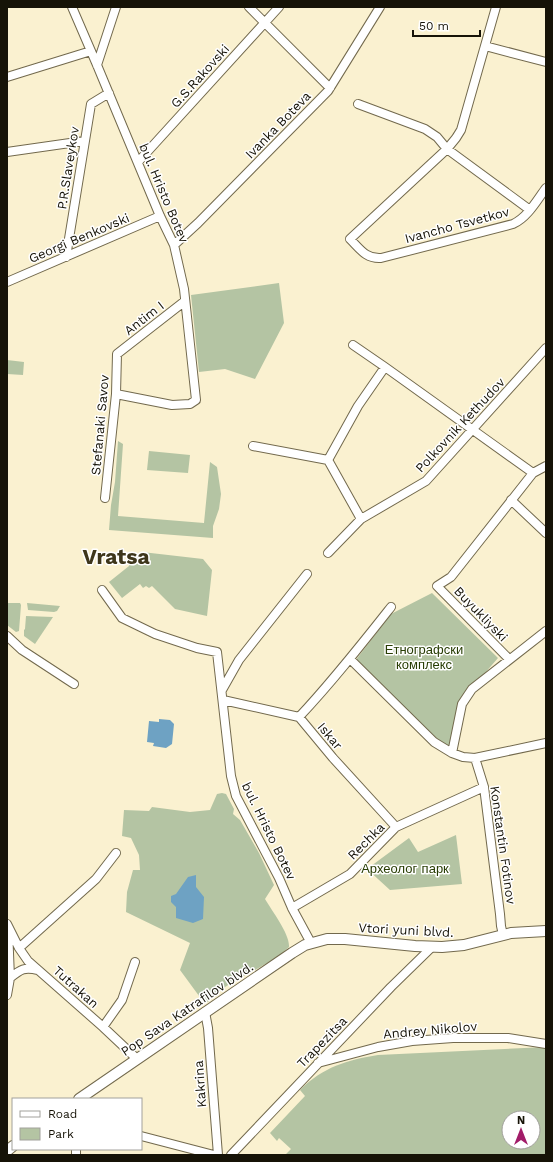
<svg xmlns="http://www.w3.org/2000/svg" width="553" height="1162" font-family="'Work Sans',sans-serif">
  <rect width="100%" height="100%" fill="#faf1d0"/>
  <path fill="#b4c4a3" fill-rule="evenodd" d="M279 283 284 323 255 379 225 369 199 372 191 295Z
    M7 360 24 362 23 375 7 374Z
    M118 441 123 444 118 516 204 523 210 462 217 467 221 494 219 509 213 526V538L109 530 111 505 115 482Z
    M149 451 190 455 188 473 147 470Z
    M142 552 203 559 212 570 207 616 175 609 152 586 149 588 146 586 143 588 140 584 122 598 109 582 129 566 132 560Z
    M432 593 498 658 458 704 449 745 441 746 355 661 391 614Z
    M7 603H20L21 605 19 631 16 632 7 625Z
    M27 603 60 606 57 611 54 612 28 610Z
    M26 616 53 617 35 644 24 636V630L25 629Z
    M222 793 226 794 234 809 233 814 240 820 259 853 274 885 265 899C272 911 290 934 289 947 265 970 230 977 208 1002L202 1000 180 970 190 943 126 912 127 892 133 870H140L139 855 131 838 122 836 124 810 149 811 152 807 190 812 210 810 217 794Z
    M456 835 462 884 390 890 367 869 409 838 418 852Z
    M546 1047V1155H285L291 1149 279 1138 277 1141 270 1133 305 1096 300 1090C323 1067 347 1060 378 1055ZM509 1118H533V1142H509Z"/>
  <path fill="#6ea2c3" d="M159 719 170 720 174 724 172 744 166 748 153 746 154 743 147 742 149 721 159 722Z
    M196 875V887L204 897 203 919 193 923 176 918V907L171 902V896L176 894 188 877Z"/>
  <g fill="none" stroke-linecap="round" stroke-linejoin="round">
    <defs>
      <path id="minor" d="M72 7 97 65 160 216 174 245 184 289 196 400 190 404 172 405 116 394
        M249 7 330 88
        M496 7 461 130 456 138 447 149 350 239C360 249 366 259 381 258L513 224C528 217 537 200 546 188
        M485 46 546 62
        M97 65 116 7
        M7 77 91 51
        M358 104 425 129 437 137 447 149 530 210
        M7 152 84 141
        M138 162 279 7
        M174 245 198 223 328 91 380 7
        M66 257 91 104 109 93
        M7 282 160 216
        M353 345 385 367 533 473
        M253 446 328 460 361 519
        M328 460 358 406 385 367
        M105 498 116 394 117 354 185 301
        M511 500 546 533
        M328 553 361 519 426 481 546 348
        M102 590 122 618 155 634 197 648 217 652 231 776 236 796 279 878 292 908 311 943
        M7 636 22 650 74 684
        M350 659 434 742 452 753 463 757 475 758 546 743
        M509 659 437 586 451 577 533 473 546 466
        M222 690 239 660 307 574
        M223 700 299 717 333 758 396 827
        M299 717C332 682 361 645 391 607
        M452 753 462 704 472 689 546 631
        M475 758 484 787 500 914 501 926 503 935
        M292 908 350 874 396 827 484 787
        M7 924 19 948 28 961 103 1027 137 1059
        M19 948 96 879 116 853
        M10 978C21 969 24 967 38 970
        M7 995 10 978 8 928
        M205 1012 208 1028 218 1155
        M103 1027 122 1000 135 962
        M318 1063 378 1047 412 1041 453 1038H508L546 1044
        M141 1136 214 1155
        M76 1155V1149
        M231 1155 391 987 432 947"/>
      <path id="tertiary" d="M79 1099 292 953 305 945 327 939H345L415 946 442 947 464 945 511 933 546 931
        M7 1151 13 1146"/>
    </defs>
    <use href="#minor" stroke="#72694d" stroke-width="10"/>
    <use href="#tertiary" stroke="#72694d" stroke-width="12"/>
    <use href="#minor" stroke="#fff" stroke-width="8"/>
    <use href="#tertiary" stroke="#fff" stroke-width="10"/>
  </g>
  <g text-anchor="middle" dominant-baseline="central" stroke-width="3" stroke-linejoin="round" paint-order="stroke">
    <g font-size="13" fill="#161307" stroke="#fff">
      <text transform="translate(200 76) rotate(-48)">G.S.Rakovski</text>
      <text transform="translate(278 125) rotate(-46)">Ivanka Boteva</text>
      <text transform="translate(68 168) rotate(-81)">P.R.Slaveykov</text>
      <text transform="translate(164 193) rotate(67)">bul. Hristo Botev</text>
      <text transform="translate(457 225) rotate(-15)">Ivancho Tsvetkov</text>
      <text transform="translate(79 238) rotate(-23)">Georgi Benkovski</text>
      <text transform="translate(144 318) rotate(-38)">Antim I</text>
      <text transform="translate(100 425) rotate(-85)">Stefanaki Savov</text>
      <text transform="translate(460 425) rotate(-47)">Polkovnik Kethudov</text>
      <text transform="translate(481 614) rotate(46)">Buyukliyski</text>
      <text transform="translate(330 736) rotate(50)">Iskar</text>
      <text transform="translate(269 831) rotate(64)">bul. Hristo Botev</text>
      <text transform="translate(366 841) rotate(-45)">Rechka</text>
      <text transform="translate(503 845) rotate(82)">Konstantin Fotinov</text>
      <text transform="translate(406 930) rotate(3)">Vtori yuni blvd.</text>
      <text transform="translate(76 987) rotate(42)">Tutrakan</text>
      <text transform="translate(187 1009) rotate(-34)">Pop Sava Katrafilov blvd.</text>
      <text transform="translate(430 1030) rotate(-5)">Andrey Nikolov</text>
      <text transform="translate(322 1042) rotate(-46)">Trapezitsa</text>
      <text transform="translate(200 1084) rotate(-94)">Kakrina</text>
    </g>
    <g font-size="13" fill="#283d04" stroke="#fff">
      <text x="424" y="649">Етнографски<tspan x="424" dy="15">комплекс</tspan></text>
      <text x="405" y="868">Археолог парк</text>
    </g>
    <g font-size="21" font-weight="bold" fill="#3e361b" stroke="#fff">
      <text x="116" y="556">Vratsa</text>
    </g>
  </g>
  <rect width="553" height="1162" fill="none" stroke="#161307" stroke-width="16"/>
  <rect x="12" y="1098" width="130" height="52" fill="#ffffff" stroke="#a2a19c"/>
  <rect x="20" y="1111" width="20" height="6" fill="#ffffff" stroke="#a2a19c"/>
  <text x="48" y="1118" font-size="12" fill="#161307">Road</text>
  <rect x="20" y="1128" width="20" height="12" fill="#b4c4a3" stroke="#a2a19c"/>
  <text x="48" y="1138" font-size="12" fill="#161307">Park</text>
  <g transform="translate(521 1130)"><circle r="19" fill="#ffffff" stroke="#a2a19c"/>
  <path d="M0-3L7 15L0 10L-7 15Z" fill="#a21c69"/>
  <text y="-6" font-size="11" font-weight="bold" text-anchor="middle" fill="#161307">N</text>
  </g>
  <path d="M413 30v6h67v-6" fill="none" stroke="#161307" stroke-width="2"/>
  <text x="419" y="30" font-size="12" fill="#161307" stroke="#ffffff" stroke-width="3" paint-order="stroke">50 m</text>
</svg>
